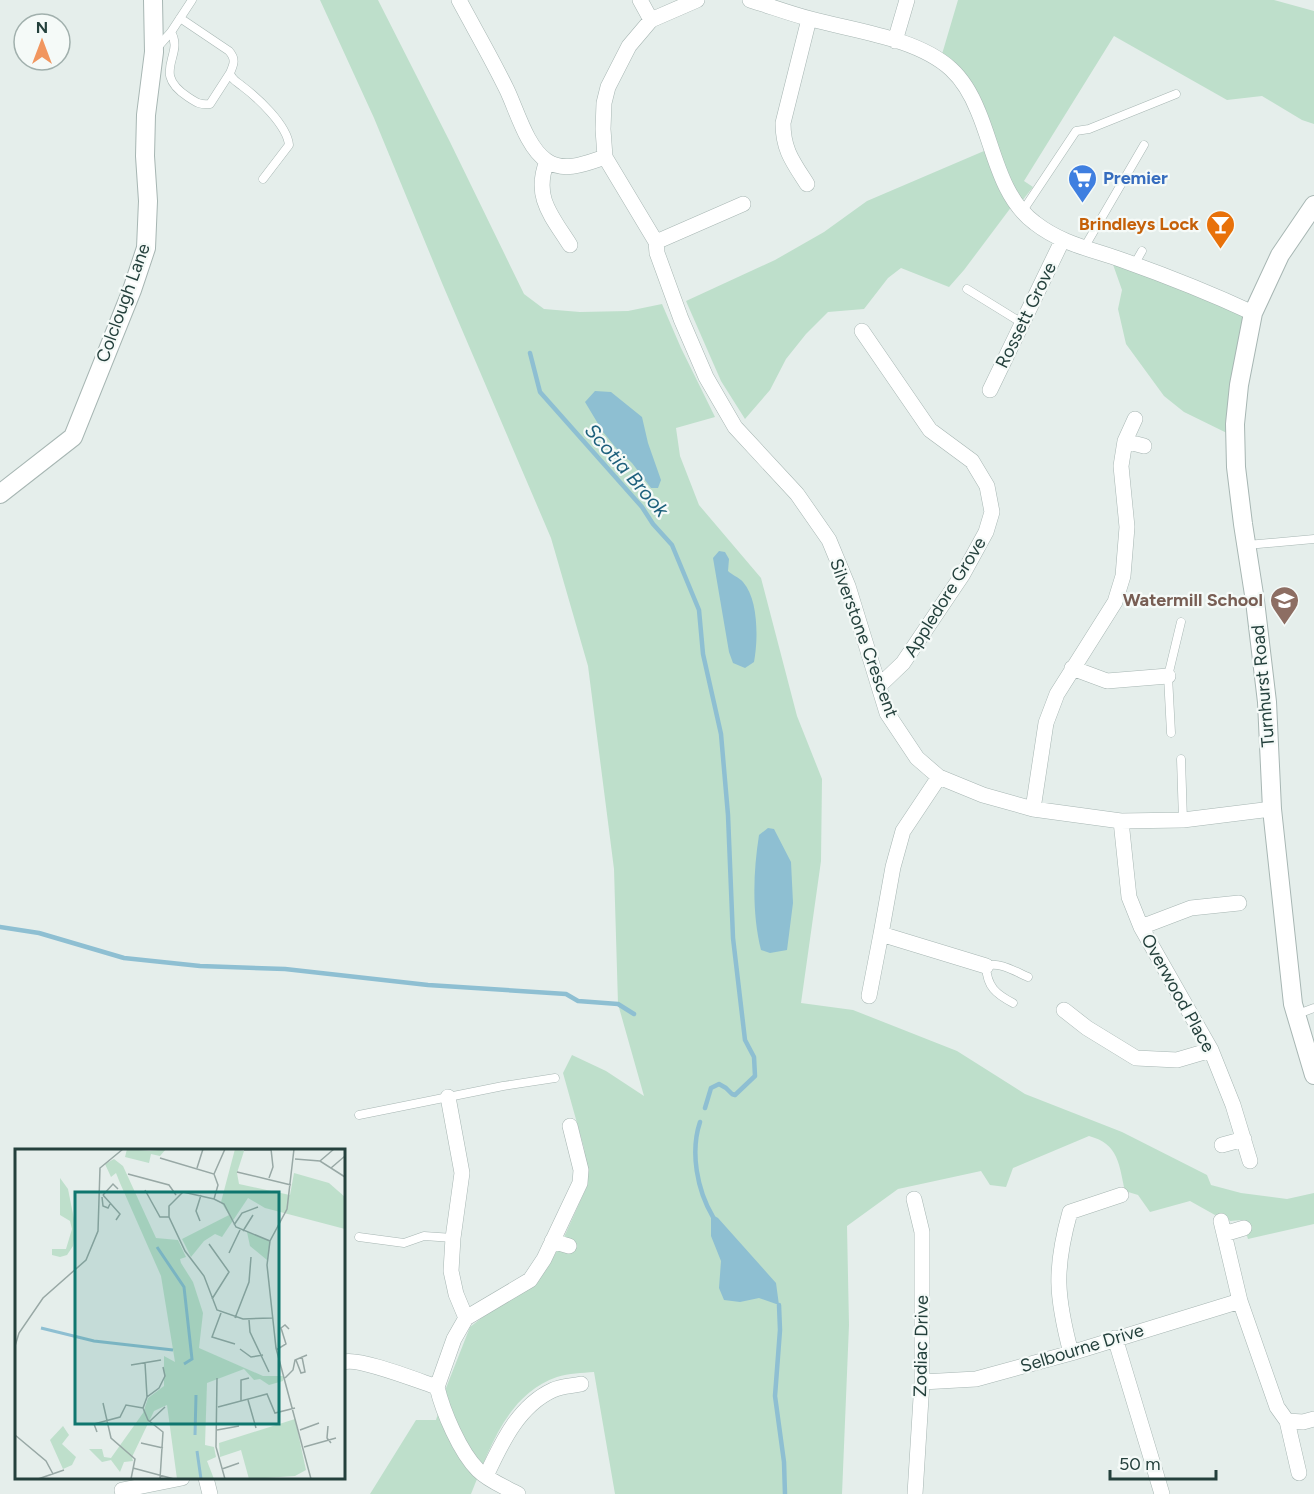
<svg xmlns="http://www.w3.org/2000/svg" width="1314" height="1494" font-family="Figtree,sans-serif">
  <rect width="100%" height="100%" fill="#e5eeeb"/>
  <path fill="#bedfcb" d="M320 0H378L450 142 524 294 544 309 580 312 628 311 662 304 681 348 715 417 676 428 680 456 699 505 761 578 797 716 822 779 821 861 801 1003 853 1010 957 1051 1025 1094 1122 1132 1207 1175 1211 1185 1241 1193 1287 1199 1314 1193V1224L1248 1239 1242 1220 1230 1221 1223 1213 1215 1215 1190 1201 1150 1212 1138 1195 1125 1191C1119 1165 1119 1144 1089 1136L1013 1168 1006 1187 990 1185 981 1171 898 1189 847 1226 849 1325 842 1494H615L594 1372C582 1373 569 1373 557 1377 507 1394 489 1450 471 1494H370L416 1420H436L446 1388 470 1327 493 1309 537 1283 559 1248 588 1184 584 1148 563 1073 572 1055 606 1071 644 1096 618 1004 614 869 588 666 551 538 442 283 374 118Z
    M958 0H1274L1314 11V124L1302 120 1262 96 1227 100 1114 36 1024 181 1033 187 1018 206 1015 202 964 270 949 287 901 268 888 278 864 309 828 312 806 334 786 359 770 390 745 419 721 381 686 301 775 260 824 232 867 201 991 148 979 112 940 61Z
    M1110 256 1253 313 1235 437 1184 412 1164 396 1126 344 1118 309 1122 290Z"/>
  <path fill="#8ebfd2" d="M595 391 611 392 642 417 648 443 661 480 658 488H651L632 463 616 448 603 432 585 402Z
    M719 551 725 552 729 559 728 571C732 575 740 578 743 582 759 600 758 641 754 662L745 668 733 663 729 652 713 558Z
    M768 828 774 829 791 862 793 903 787 950 770 953 761 950C752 914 753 873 759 835Z
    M711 1214 718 1218 776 1283 779 1305 759 1298 740 1302 724 1300 719 1288 721 1261 711 1236Z"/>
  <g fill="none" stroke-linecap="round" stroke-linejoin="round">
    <path stroke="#8ebfd2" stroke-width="4.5" d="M530 353 540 392 642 507 653 524 672 545 699 610 703 654 721 734 728 815 733 938 745 1040 754 1057 755 1076 735 1095 732 1094 726 1088 719 1084 711 1088 705 1108
      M0 927 39 933 124 958 200 966 285 969 428 985 566 994 578 1001 618 1004 634 1014
      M700 1122C690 1152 697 1190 713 1217
      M779 1305 780 1330 775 1396 784 1462 785 1494"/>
    <defs>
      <path id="service" d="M180 18 229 51C236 59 234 64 230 73 232 80 236 81 242 86 258 98 287 125 289 145L263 179
        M171 32C185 56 150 72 188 97 197 103 200 105 210 104L230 73
        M157 48 171 32 192 0
        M1022 212 1076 131 1089 129 1176 94
        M1084 248 1144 145
        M1134 265 1142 251
        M967 289 1022 323
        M1247 545 1314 539
        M1171 733 1168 676 1181 622
        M1181 759 1183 820
        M1013 1003C996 994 987 987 986 966 999 961 1016 972 1028 977
        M1298 1014 1314 1008
        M359 1115 503 1086 555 1078
        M359 1237 404 1243 424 1236 453 1238"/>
      <path id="minor" d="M459 0C475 30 492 59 507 90 517 111 527 148 547 161 565 173 587 163 605 157
        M640 0 651 20
        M697 0 651 20 629 46 608 87 604 103 603 129 605 157 656 242 657 253 681 319 706 377 735 427 797 494 829 540 848 586 887 713 917 758 939 777 983 795 1033 809 1121 821 1183 820 1272 809
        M750 0C770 6 791 14 811 19 855 31 917 38 951 69 963 80 972 96 978 111 994 148 1000 197 1035 223 1062 244 1091 249 1122 260 1167 276 1210 293 1253 313
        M895 41 907 0
        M547 161C533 197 551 215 570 245
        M807 184C793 162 783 150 783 123L809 19
        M656 242 743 204
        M862 331 930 430 972 461 987 486 992 512 986 532 963 574 903 663 880 685
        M990 390 1062 241
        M1125 441 1144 446
        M1072 668 1107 681 1168 676
        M939 777 903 831 893 867 881 934 986 966
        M1033 809 1046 723 1057 694 1115 602 1123 576 1127 527 1121 466 1125 441 1135 419
        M1121 821 1129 897 1141 927 1211 1050 1233 1105 1250 1161
        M1141 927 1191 908 1239 903
        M869 996 881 934
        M1064 1010 1087 1028 1136 1058 1177 1060 1211 1050
        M448 1097 462 1173 453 1238 451 1271 456 1294 466 1318
        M1222 1145 1244 1139
        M914 1199 922 1232V1382L915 1494
        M1221 1221 1240 1301
        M1224 1234 1244 1228
        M552 1241 569 1246
        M1115 1338 1162 1494
        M1071 1353C1056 1296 1054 1269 1070 1212L1121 1195
        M344 1362C358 1357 419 1381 437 1387
        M922 1382 976 1379 1071 1353 1240 1301 1277 1407 1287 1421 1303 1422 1314 1419
        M437 1387 454 1339 466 1318 530 1280 544 1259 580 1183 581 1170 570 1126
        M437 1387C443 1412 460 1452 478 1470 489 1481 505 1487 518 1494
        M1287 1421 1299 1473
        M486 1476C501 1444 518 1406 553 1390 561 1386 572 1386 581 1384
        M206 1478 210 1494
        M123 1494 122 1490 182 1478"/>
      <path id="tertiary" d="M1314 205 1280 255 1253 313 1239 385 1235 424 1236 467 1243 524 1255 601 1267 702 1272 809 1293 1004 1314 1075
        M0 494 73 437 132 290 146 248 148 201 145 156 146 115 154 52 153 0"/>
    </defs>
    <use href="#service" stroke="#a7b6b3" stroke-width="9"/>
    <use href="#minor" stroke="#a7b6b3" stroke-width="16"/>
    <use href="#tertiary" stroke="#a7b6b3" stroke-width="20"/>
    <use href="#service" stroke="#fff" stroke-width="8"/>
    <use href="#minor" stroke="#fff" stroke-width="15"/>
    <use href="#tertiary" stroke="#fff" stroke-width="18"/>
  </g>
  <defs>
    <symbol id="supermarket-pin" viewBox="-11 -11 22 30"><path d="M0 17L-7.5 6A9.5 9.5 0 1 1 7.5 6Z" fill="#3f7fe0" stroke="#f5faf8"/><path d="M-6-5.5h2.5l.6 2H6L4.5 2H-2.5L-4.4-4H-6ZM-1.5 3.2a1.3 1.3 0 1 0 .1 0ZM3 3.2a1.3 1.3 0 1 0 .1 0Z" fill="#fff"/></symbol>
    <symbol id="bar-pin" viewBox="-11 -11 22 30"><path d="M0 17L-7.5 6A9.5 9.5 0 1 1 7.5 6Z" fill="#e8710a" stroke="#f5faf8"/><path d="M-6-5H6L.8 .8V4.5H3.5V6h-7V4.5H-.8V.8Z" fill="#fff"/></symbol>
    <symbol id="school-pin" viewBox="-11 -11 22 30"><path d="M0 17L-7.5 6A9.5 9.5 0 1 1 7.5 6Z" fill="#8d6e63" stroke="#f5faf8"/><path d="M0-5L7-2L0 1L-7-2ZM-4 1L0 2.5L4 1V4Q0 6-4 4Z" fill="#fff"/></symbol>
  </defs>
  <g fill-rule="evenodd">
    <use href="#supermarket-pin" x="1066" y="162" width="33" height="45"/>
    <use href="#bar-pin" x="1204" y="208" width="33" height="45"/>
    <use href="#school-pin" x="1268" y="584" width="33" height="45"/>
  </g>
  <g text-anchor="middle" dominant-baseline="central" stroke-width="4.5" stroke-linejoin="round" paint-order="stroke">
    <g font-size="18" font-weight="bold" fill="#366cbe" stroke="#f5faf8" text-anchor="start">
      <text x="1103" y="178">Premier</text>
    </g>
    <g font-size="18" font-weight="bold" fill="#c56008" stroke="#f5faf8" text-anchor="end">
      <text x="1199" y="224">Brindleys Lock</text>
    </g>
    <g font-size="18" fill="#24403c" stroke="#f5faf8">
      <text transform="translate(123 303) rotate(-70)">Colclough Lane</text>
      <text transform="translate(1026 315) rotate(-64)">Rossett Grove</text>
      <text transform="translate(945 597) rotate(-58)">Appledore Grove</text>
      <text transform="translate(864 638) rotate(70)">Silverstone Crescent</text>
      <text transform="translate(1263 686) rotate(-95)">Turnhurst Road</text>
      <text transform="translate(1178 993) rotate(61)">Overwood Place</text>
      <text transform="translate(921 1346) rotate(-89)">Zodiac Drive</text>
      <text transform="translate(1082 1348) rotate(-17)">Selbourne Drive</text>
    </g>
    <g font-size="18" font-weight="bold" fill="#785e54" stroke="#f5faf8" text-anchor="end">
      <text x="1263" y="600">Watermill School</text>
    </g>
    <g font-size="20" font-style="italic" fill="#1d607c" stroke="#f5faf8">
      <text transform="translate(627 470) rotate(49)">Scotia Brook</text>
    </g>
  </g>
  <g transform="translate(15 1149)">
    <rect width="330" height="330" fill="#e5eeeb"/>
    <path d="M112 0 135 2 151 0 145 7 136 5 134 14 110 8ZM220 0 229 2 222 24 224 35 275 46 279 24 314 34 330 48V80L250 59 233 49 207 88 200 85 189 92 176 108 167 90 214 66 206 53ZM99 10 108 17 141 89 163 91 171 108 165 110 166 114 178 133 188 164 184 199 248 227H269L268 232 254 236 245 230 239 231 229 220 192 234 190 296 199 298 201 308 192 312 199 330H162L152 256 139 262 117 308 118 312 109 313 105 323 96 311 87 313 74 300H87L89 308 96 309 128 264 133 249 149 237V207L160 213 146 127 105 34 101 24 96 28 90 15ZM45 29 53 40 61 80 58 97 52 106 45 108 37 106V100H51L57 80 55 72 45 66ZM232 83 255 92 252 111 235 97ZM280 270 291 321 280 327 234 330 226 301 205 308 204 294ZM48 277 54 286 47 295 61 308 57 316 48 320 35 291Z" fill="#bedfcb"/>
    <path fill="none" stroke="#8ebfd2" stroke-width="3" d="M142 98 169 138 177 210 169 215M26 179 79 192 158 201M180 286 181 246M182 302 186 330"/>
    <path fill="none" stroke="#98a8a5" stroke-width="1.5" d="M279 0 272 60 255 92 252 116 261 199 296 330M229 1H256M145 9 199 25 203 36 199 50M280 10 305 12 330 28M305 12 319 0M182 19 188 0M316 19 330 7M222 23 276 36M113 25 154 36 161 46M199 25 210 0M254 29 258 18 256 0M130 41 145 68H154M88 46 105 65 101 71M88 46 98 35 103 40M87 48 88 57 93 59 95 55M185 72 181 62 186 46M219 76 227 64 243 58M228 82 238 66M255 92 221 78 209 55 199 50 168 43 154 57V68L170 102 189 127 202 161 228 170 257 169M194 95 214 123 197 150M214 104 225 81M206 164 197 188 220 195M220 169 234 133 236 108M234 171 235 183 254 223M0 197 4 184 28 149 71 111 83 82 85 19 108 0M225 200 236 208 248 206M261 201 271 195 266 179 270 176 274 180M281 211 286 224 290 223 287 208M130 214 132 248M116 216 146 211M202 229 201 298 210 330M270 229 278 221 280 211 292 206M233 251 241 279M226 253V231L234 229M88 254 96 289 120 310 116 330M203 258 252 245 260 264 280 259M128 259 133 271 148 283 145 330M128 259 132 248 144 239 150 227 148 218M135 272 150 258M313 277 312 289 316 294M202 281 224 277M285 281 304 274M82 283 79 275 105 268 111 256 128 259M0 286 31 312 38 325M126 294 148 299M289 298 321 289M118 319 159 330M207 320 224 314M23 330 49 321"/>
    <path fill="#0f766e" fill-opacity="0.15" stroke="#0f766e" stroke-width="3" d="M60 43H264V275H60Z"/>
    <rect width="330" height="330" fill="none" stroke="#24403c" stroke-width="3"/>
  </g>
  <g transform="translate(42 42)"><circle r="28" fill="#f5faf8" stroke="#a1b0ad" stroke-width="1.5"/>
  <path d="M0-4.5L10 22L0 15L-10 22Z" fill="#f1965f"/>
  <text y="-9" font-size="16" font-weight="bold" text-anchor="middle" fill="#24403c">N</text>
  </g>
  <path d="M1110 1470v9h106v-9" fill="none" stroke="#24403c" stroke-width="3"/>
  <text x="1119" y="1470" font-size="18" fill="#24403c" stroke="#f5faf8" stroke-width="4.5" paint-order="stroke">50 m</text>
</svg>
